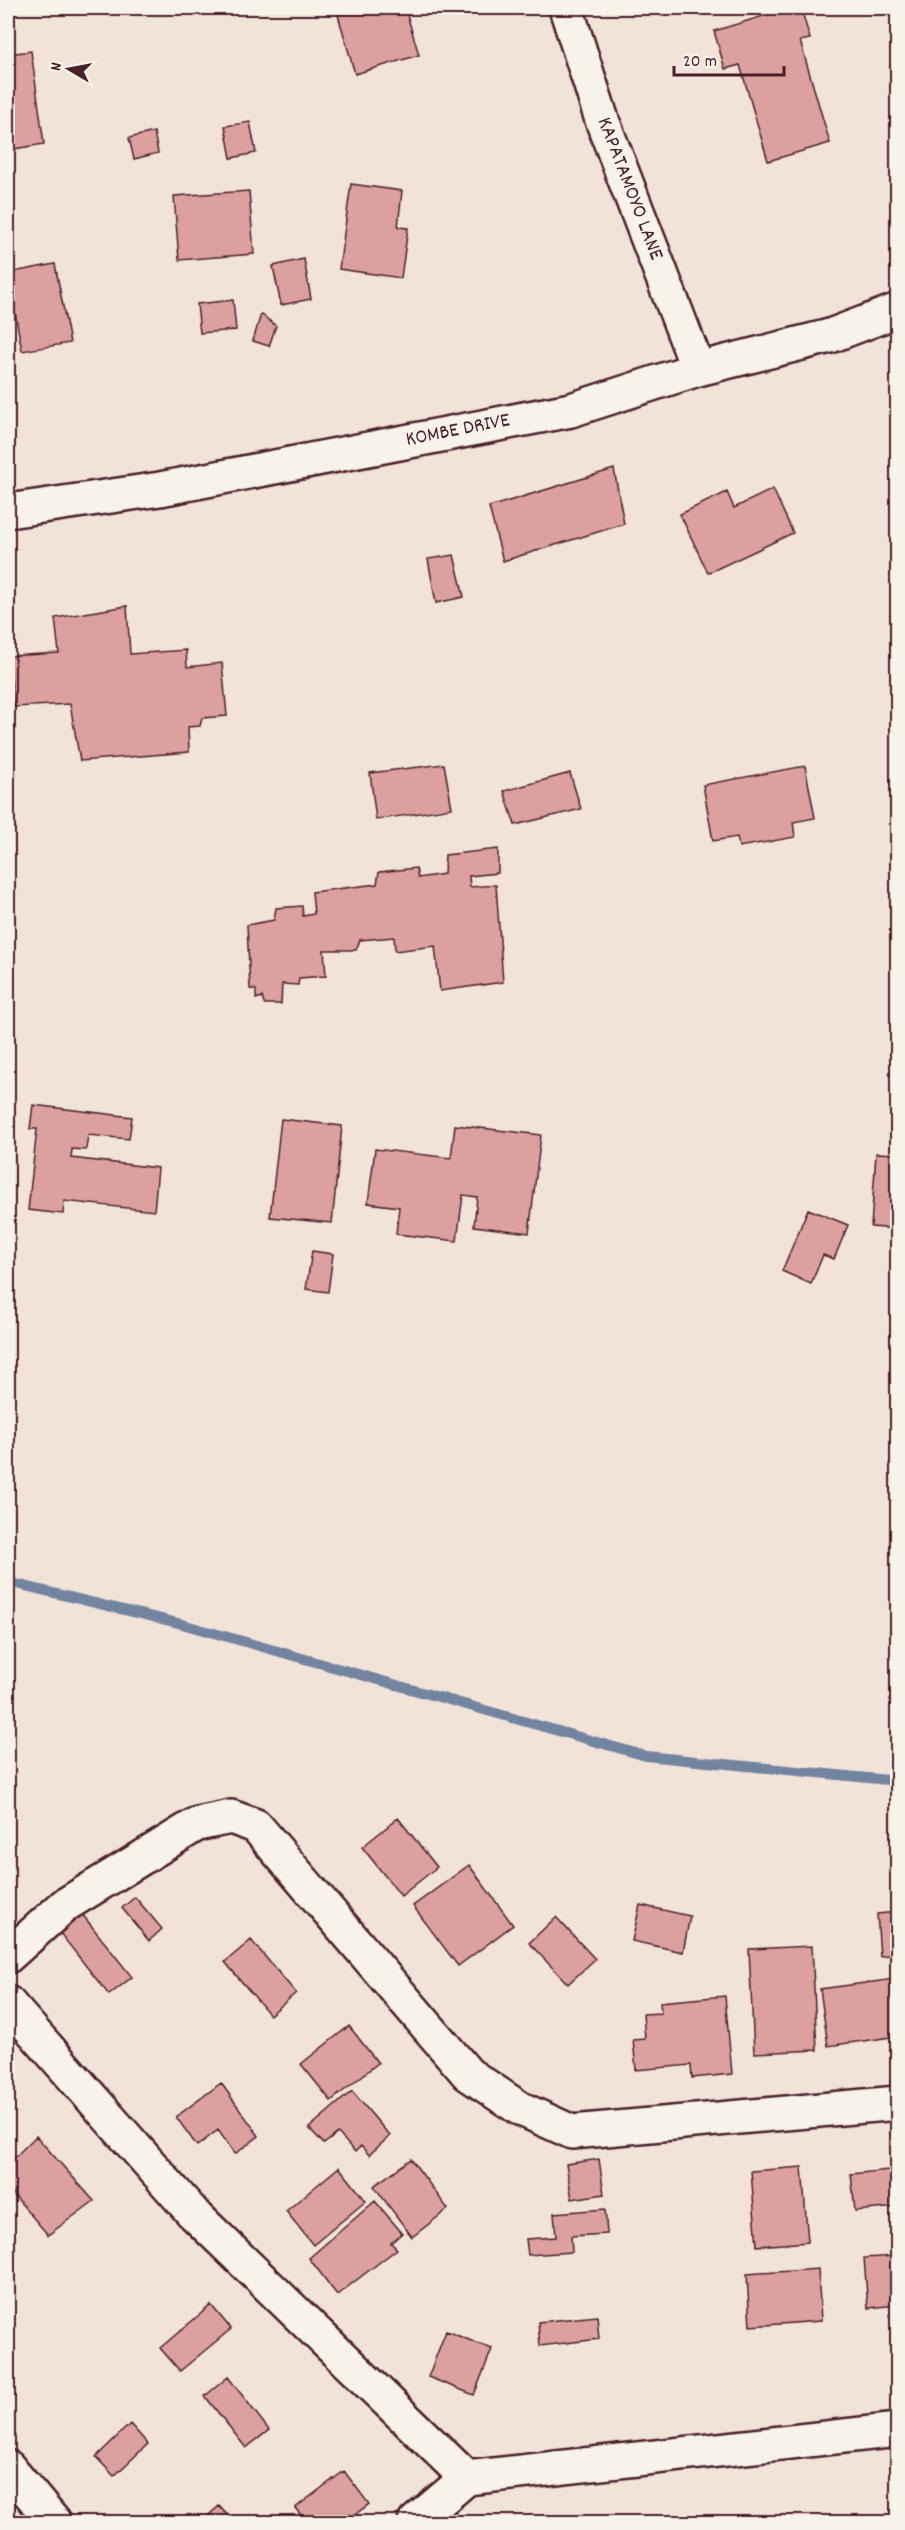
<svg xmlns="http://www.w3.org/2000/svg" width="905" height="2530" font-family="Dekko,sans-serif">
  <rect width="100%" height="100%" fill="#f2e3d9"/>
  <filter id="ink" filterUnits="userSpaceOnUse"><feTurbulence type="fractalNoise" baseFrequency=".0167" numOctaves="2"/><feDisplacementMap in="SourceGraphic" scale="12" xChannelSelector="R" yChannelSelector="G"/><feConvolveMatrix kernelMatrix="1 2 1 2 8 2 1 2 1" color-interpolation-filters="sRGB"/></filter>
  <g filter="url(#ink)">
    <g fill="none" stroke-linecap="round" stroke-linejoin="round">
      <path stroke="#72849f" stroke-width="10" d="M8 1582 182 1624 646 1756 898 1781"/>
    </g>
    <path fill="#dca19f" stroke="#4a1f2b" stroke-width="1.5" d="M336 8H405L419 55 355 74Z
      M790 8H801L810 39 800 41 830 143 768 161 740 65 725 69 714 31Z
      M31 51 44 144 8 150V54Z
      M250 122 256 153 231 158 225 126Z
      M154 132 158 153 134 159 129 138Z
      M351 184 402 191 398 227 408 228 401 278 339 269Z
      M249 191 254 254 179 260 174 196Z
      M304 259 311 299 281 305 273 266Z
      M55 264 70 343 22 351 8 273Z
      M233 300 236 330 200 333 197 304Z
      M261 314 276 326 269 346 253 341Z
      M614 469 624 524 503 561 489 507Z
      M773 489 793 533 708 573 680 514 727 492 734 508Z
      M454 555 464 597 436 603 428 559Z
      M127 606 130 654 186 650 187 667 222 663 227 716 202 718 200 726 188 727 189 752 80 761 70 704 14 707 9 656 59 653 55 618Z
      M444 764 452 808 376 820 370 773Z
      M805 766 815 818 793 822 795 837 739 847 737 837 713 841 703 785Z
      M570 773 581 809 515 825 504 791Z
      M498 849V873L469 876 470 887 496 885 503 982 440 991 435 946 395 951 394 937 360 940 356 950H324L326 976 299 978 298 985 282 984 281 1004H264L262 997 256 999V990L250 989 247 925 274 920 276 908 302 906 303 916 314 914 312 892 377 884 379 872 416 868 418 878 444 874 445 855Z
      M33 1105 132 1117 129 1139 88 1135 86 1150 72 1149 71 1158 158 1168 154 1211 64 1201 63 1214 28 1210 37 1129H30Z
      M281 1119 342 1126 332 1223 270 1217Z
      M455 1125 541 1135 529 1233 474 1226 477 1197 463 1195 457 1241 396 1234 399 1207 368 1203 375 1149 451 1158Z
      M876 1153 898 1154V1229L871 1227Z
      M808 1209 848 1225 834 1259 823 1255 811 1284 782 1271Z
      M312 1251 333 1254 328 1292 306 1289Z
      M398 1818 437 1867 401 1896 362 1847Z
      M469 1865 513 1925 458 1966 413 1906Z
      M135 1897 162 1929 149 1941 122 1908Z
      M640 1905 690 1916 683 1952 632 1941Z
      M898 1912V1954L880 1956 877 1914Z
      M82 1914 132 1977 109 1995 59 1932Z
      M556 1917 595 1959 568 1984 529 1943Z
      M251 1940 296 1993 270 2015 225 1962Z
      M812 1946 817 2050 754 2053 749 1949Z
      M895 1979 898 2036 828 2046 820 1989Z
      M725 1996 732 2074 692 2078 691 2065 636 2070 633 2040 645 2039 643 2014 661 2013 660 2002Z
      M349 2026 378 2063 331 2101 301 2064Z
      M221 2083 259 2136 235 2154 218 2130 197 2146 176 2117Z
      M352 2091 390 2136 369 2155 361 2146 355 2152 338 2133 324 2144 309 2128Z
      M36 2136 94 2201 48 2235 8 2188V2164Z
      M411 2159 448 2209 412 2237 374 2186Z
      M599 2159 604 2194 572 2199 566 2164Z
      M339 2167 366 2201 313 2245 286 2211Z
      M802 2167 808 2242 757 2246 751 2171Z
      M898 2169V2207L855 2211 851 2174Z
      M375 2201 402 2233 391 2243 397 2249 337 2295 309 2258Z
      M605 2209 607 2234 571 2236 572 2252 528 2255 526 2239 556 2237 554 2213Z
      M896 2256 898 2305 868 2308 864 2258Z
      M818 2269 821 2321 750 2326 747 2274Z
      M211 2305 231 2329 180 2371 160 2348Z
      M597 2316 599 2339 540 2346 538 2322Z
      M446 2331 492 2349 474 2395 428 2377Z
      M228 2377 269 2430 246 2448 205 2396Z
      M130 2424 148 2444 114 2476 96 2457Z
      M344 2471 369 2504 345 2522H307L295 2508Z
      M219 2506 234 2522H201Z"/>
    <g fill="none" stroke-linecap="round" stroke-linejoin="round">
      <defs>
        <path id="minor" d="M566 8 602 120 698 369
          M8 511 160 489 571 410 698 369 830 336 898 310
          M8 1956 65 1905 197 1824 231 1817 256 1826 468 2074 519 2108 572 2132 898 2103
          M8 2003 192 2212 467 2478
          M8 2467 54 2522
          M415 2522 467 2478 898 2430"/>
      </defs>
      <use href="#minor" stroke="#4a1f2b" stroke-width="38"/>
      <use href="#minor" stroke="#f7f3e8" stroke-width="33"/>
    </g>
  </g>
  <g text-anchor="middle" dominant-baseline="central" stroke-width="4.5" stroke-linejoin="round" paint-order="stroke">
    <g font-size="21" fill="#4a1f2b" stroke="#f7f3e8">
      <text transform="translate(629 189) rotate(69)">KAPATAMOYO LANE</text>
      <text transform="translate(458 431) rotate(-11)">KOMBE DRIVE</text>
    </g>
  </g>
  <rect width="905" height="2530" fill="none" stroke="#f7f3e8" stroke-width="30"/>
  <rect x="15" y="15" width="875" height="2500" fill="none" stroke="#4a1f2b" stroke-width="2" filter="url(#ink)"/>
  <g transform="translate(69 69) rotate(280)" stroke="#f7f3e8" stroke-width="4.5" paint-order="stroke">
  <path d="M0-4.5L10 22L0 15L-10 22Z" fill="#4a1f2b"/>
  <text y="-9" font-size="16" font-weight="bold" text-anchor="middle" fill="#4a1f2b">N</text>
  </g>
  <path d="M674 66v9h110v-9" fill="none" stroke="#4a1f2b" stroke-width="3"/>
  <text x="683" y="66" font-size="18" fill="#4a1f2b" stroke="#f7f3e8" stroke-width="4.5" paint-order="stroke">20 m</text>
</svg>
